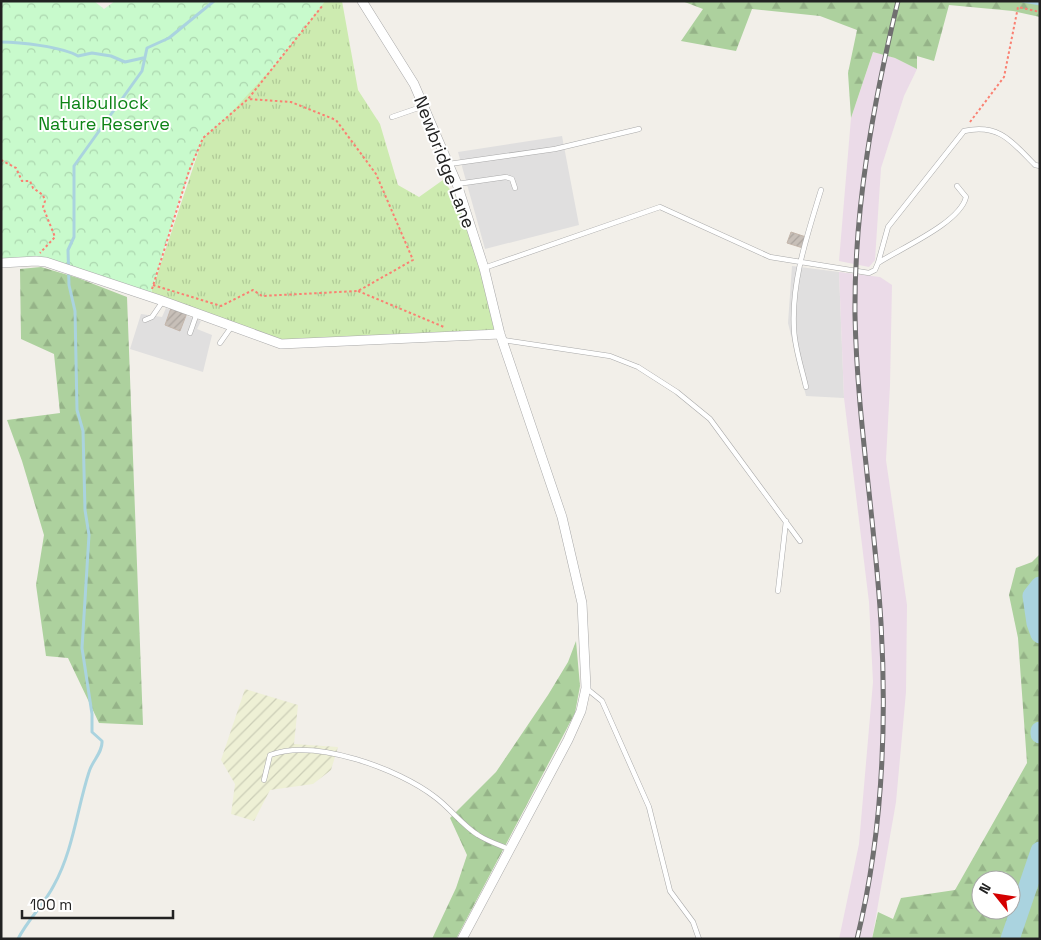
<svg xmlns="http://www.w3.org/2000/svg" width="1041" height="940" font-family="'Space Grotesk',sans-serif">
  <defs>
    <pattern id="farmland-furrows" width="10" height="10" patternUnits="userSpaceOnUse" patternTransform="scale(1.25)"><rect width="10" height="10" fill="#eef0d5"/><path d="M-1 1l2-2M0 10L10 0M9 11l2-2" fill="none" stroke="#ccceb7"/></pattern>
    <pattern id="grass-tufts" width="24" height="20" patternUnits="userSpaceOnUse" patternTransform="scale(1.25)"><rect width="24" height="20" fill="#cdebb0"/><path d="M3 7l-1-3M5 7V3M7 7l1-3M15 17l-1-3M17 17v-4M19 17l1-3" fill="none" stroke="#b0c997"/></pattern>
    <pattern id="forest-firs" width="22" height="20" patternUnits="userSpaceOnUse" patternTransform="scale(1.25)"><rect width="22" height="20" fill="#add19e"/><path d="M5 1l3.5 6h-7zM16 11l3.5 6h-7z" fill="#95b388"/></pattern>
    <pattern id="park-crowns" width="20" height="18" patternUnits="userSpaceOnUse" patternTransform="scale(1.25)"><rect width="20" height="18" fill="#c8facc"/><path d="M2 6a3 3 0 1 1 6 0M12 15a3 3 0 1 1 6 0" fill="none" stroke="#acd6af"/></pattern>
    <pattern id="building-hatch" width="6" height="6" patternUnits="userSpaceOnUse" patternTransform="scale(1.25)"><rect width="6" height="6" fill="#c7bfb8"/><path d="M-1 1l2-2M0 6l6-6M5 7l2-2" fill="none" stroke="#aba49e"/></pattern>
  </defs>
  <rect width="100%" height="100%" fill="#f2efe9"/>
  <path fill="#e0dfdf" d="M562 136 579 225 485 249 458 152Z
    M792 266 839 272 844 398 806 396 788 323Z
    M166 308 201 321 197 329 212 335 203 372 130 349 141 314 162 317Z"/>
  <path fill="#ebdbe8" d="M873 52 895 58 917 69 904 96 881 168 875 260 869 267 839 261 851 118Z
    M839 272 880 277 892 285 890 385 886 460 907 605 906 692 896 802 872 939H839L859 844 873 682 869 602 844 398Z"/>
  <path fill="url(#farmland-furrows)" d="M245 689 298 705 294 744 338 747 331 770 313 784 270 790 254 821 231 814 235 784 221 760Z"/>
  <path fill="url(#grass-tufts)" d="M325 1H342L358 90 380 124 398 185 419 197 443 180 466 211 500 334 281 344 151 293 203 138 272 68Z"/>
  <path fill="url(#forest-firs)" fill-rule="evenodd" d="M682 1H1040V17L1013 11 949 5 934 61 917 56V69L895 58 873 52 851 118 848 73 857 30 820 16 752 9 736 51 681 41 703 9Z
    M41 267 78 278 127 297 143 725 99 723 68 658 46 656 36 585 44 535 22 461 7 420 60 413 54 354 21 339 20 269Z
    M1040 554V939H872L878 912 893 919 901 898 955 890 1027 763 1018 638 1009 595 1016 568 1032 562ZM981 880H1011V910H981Z
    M576 641 580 686 575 713 456 939H432L456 888 467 855 450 818 496 772 548 695 568 662Z"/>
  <path fill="url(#park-crowns)" d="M1 1H94L104 9 115 1H325L272 68 229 115 203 138 179 200 150 296 36 261 1 266Z"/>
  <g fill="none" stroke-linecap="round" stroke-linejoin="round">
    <path stroke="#aad3df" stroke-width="3" d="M1023 1 1040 4
      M1 42C20 42 63 47 78 56L92 53 111 56 125 62 143 58
      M18 939C28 919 44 905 54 885 73 851 77 809 89 772 92 761 103 752 102 741L92 732V714L82 648 89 535 85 510 83 431 77 410 75 311 69 285 68 250 74 237V166L142 71 147 48 169 38 214 1"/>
    <path stroke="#aad3df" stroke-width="19" d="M1040 586 1032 596 1036 623 1040 634
      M1040 731V734
      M1010 939 1040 851"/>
  </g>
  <path fill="url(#building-hatch)" stroke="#c4b6ab" d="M791 232 806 237 803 248 787 243Z
    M171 308 187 313 180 331 165 325Z"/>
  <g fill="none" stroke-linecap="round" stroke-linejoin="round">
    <defs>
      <path id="lane" d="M392 117 424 106
        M449 164 555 149 639 129
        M457 184 506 177 512 179 515 188
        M878 263C901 248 960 223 966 197L957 186
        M484 268 660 207 770 257 869 273 875 270 878 263 888 227 964 131C1000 123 1013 143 1035 165L1040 166
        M145 320 152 317 163 301
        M190 333 197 313
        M503 340 610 356 638 367 677 392 710 419 800 541
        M220 343 232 326
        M806 387C802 369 795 349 794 330 791 282 807 236 821 190
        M778 591 786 521
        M586 688 602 701 649 807 670 891 693 922 699 939
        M264 780 270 755C315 738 399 769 435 797 450 808 462 825 478 835 487 841 499 845 509 849"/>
      <path id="street" d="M362 1 414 84 457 184 484 268 500 334 562 517 582 603 586 688 581 711 568 740 462 939
        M1 263 36 261 46 262 160 300 281 344 500 334"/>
    </defs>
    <use href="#lane" stroke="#a9a9a9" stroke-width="5.5"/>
    <use href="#street" stroke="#a9a9a9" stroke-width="10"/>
    <path stroke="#fa8072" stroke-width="2" stroke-dasharray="2.5 2.5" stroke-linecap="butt" d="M970 122 1004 77 1018 7 1040 12
      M1 160 16 168 22 181H30L33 188 43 195 45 201 43 207 55 237 40 253
      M153 285 221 306 253 290 262 296 358 291 413 260 376 174 336 120 291 102 248 99
      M152 289 189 171 203 138 248 99 323 5
      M358 291 444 327"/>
    <use href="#lane" stroke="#fff" stroke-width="4.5"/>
    <use href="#street" stroke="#fff" stroke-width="9"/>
    <defs>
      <path id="rail" d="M857 939C882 837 887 727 881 623 875 520 857 418 855 315 854 209 873 104 898 1"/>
    </defs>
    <use href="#rail" stroke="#707070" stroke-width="5"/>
    <use href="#rail" stroke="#fff" stroke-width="3" stroke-dasharray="9" stroke-linecap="butt"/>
  </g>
  <g text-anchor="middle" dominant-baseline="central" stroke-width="4" stroke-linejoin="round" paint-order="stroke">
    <g font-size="18" fill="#0c8416" stroke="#fff">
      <text x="104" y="102">Halbullock<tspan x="104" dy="21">Nature Reserve</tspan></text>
    </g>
    <g font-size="18" fill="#222" stroke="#fff">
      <text transform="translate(445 162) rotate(69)">Newbridge Lane</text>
    </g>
  </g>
  <rect width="1041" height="940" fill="none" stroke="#222222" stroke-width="5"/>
  <g transform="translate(996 895) rotate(300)"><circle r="24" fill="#ffffff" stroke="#a7a7a7"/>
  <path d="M0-4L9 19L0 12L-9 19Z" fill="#d40000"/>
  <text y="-8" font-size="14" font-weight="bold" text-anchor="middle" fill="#222222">N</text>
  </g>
  <path d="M22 910v8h151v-8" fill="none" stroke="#222222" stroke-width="2.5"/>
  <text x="30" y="910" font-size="15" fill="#222222" stroke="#ffffff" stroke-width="4" paint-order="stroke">100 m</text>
</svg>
